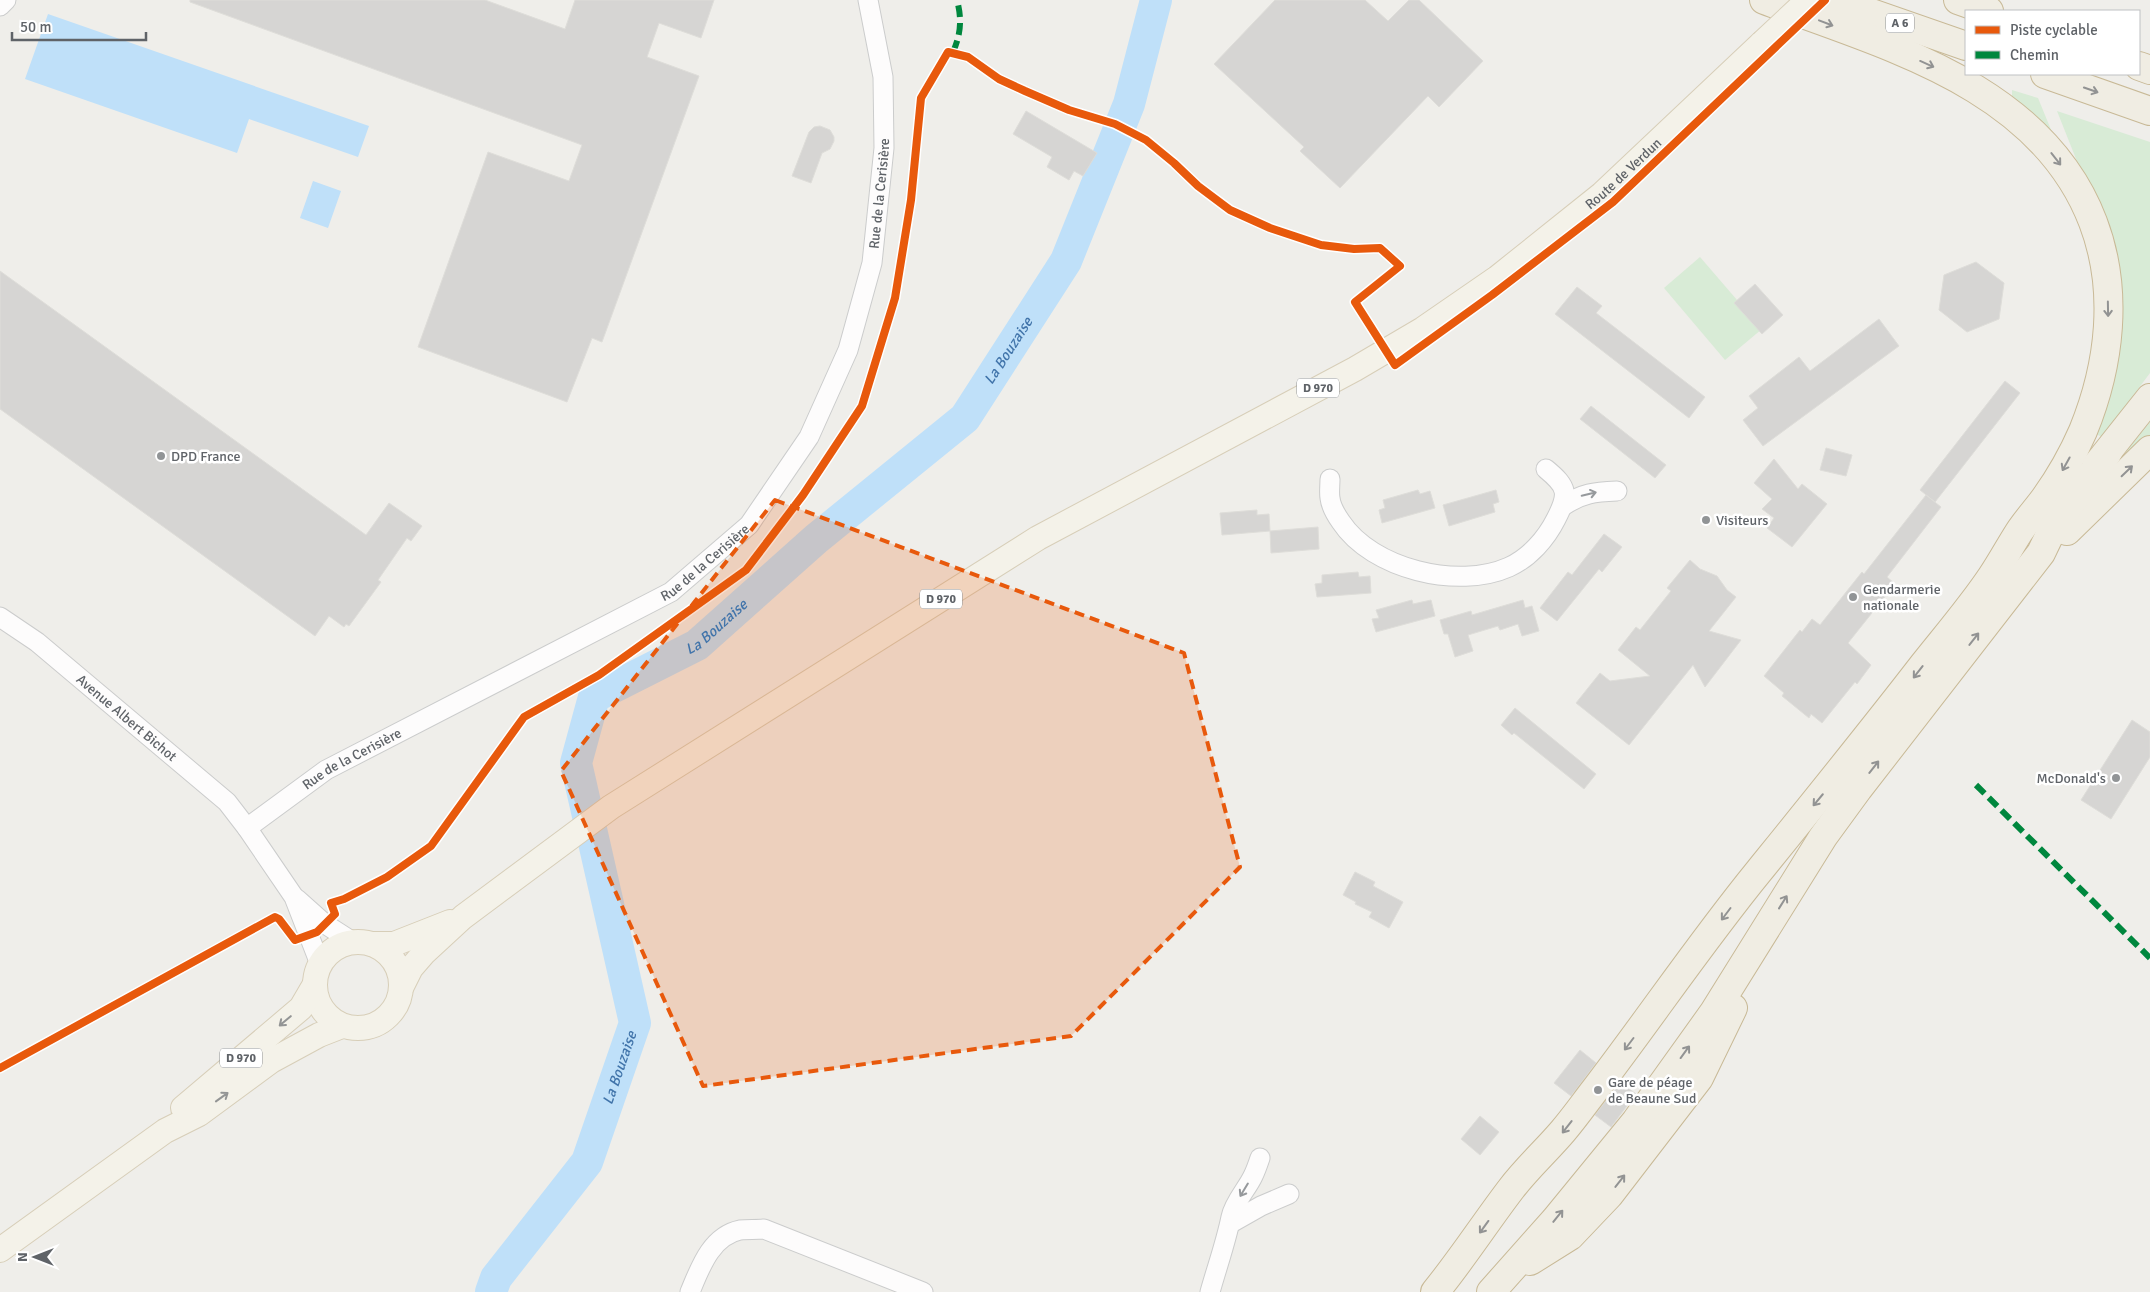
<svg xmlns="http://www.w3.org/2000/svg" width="2150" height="1292" viewBox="0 0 2150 1292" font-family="Signika,sans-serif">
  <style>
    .green { fill: #d8ebd6 }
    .water { fill: #bfe0f9 }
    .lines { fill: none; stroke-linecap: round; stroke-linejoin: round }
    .river { stroke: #bfe0f9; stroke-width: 32 }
    .building { fill: #d6d5d3; stroke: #deddd9 }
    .minor-casing { stroke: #cbcccc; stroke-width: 21 }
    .major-casing { stroke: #d7ceb8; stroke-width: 26 }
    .highway-casing { stroke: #c8b996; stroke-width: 30 }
    .minor { stroke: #fdfcfc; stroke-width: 19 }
    .major { stroke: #f4f2e9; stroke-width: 24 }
    .highway { stroke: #f0ede3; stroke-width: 28 }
    .major-bridge-casing { stroke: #d7ceb8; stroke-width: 26; stroke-linecap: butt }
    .major-bridge { stroke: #f4f2e9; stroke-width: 24 }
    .quiet { stroke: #00873e; stroke-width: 6; stroke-dasharray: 12 6; stroke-linecap: butt }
    .cycleway-casing { stroke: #fff; stroke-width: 11 }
    .cycleway { stroke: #e8590c; stroke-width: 8 }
    .oneway { stroke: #929393 }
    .oneway2 { stroke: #96999c }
    .oneway3 { stroke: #939595 }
    .marked { fill: #e8590c; fill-opacity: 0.2; stroke: #e8590c; stroke-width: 4; stroke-dasharray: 10 6; stroke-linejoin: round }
    .poi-dot { fill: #919496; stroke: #fff; stroke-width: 2 }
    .labels { text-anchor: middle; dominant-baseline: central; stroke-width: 5; stroke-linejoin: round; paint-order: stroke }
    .shield { fill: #fff; stroke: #8f9295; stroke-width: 1 }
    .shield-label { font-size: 12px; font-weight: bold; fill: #5f6368 }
    .street-label { font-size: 14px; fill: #5f6368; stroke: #fff }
    .poi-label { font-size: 14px; fill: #5f6368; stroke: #fff; text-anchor: start }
    .water-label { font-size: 15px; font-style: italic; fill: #4174aa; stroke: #fff }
  </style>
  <rect width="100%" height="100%" fill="#efeeea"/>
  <g class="green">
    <path d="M 2012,90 L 2038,98 L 2054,137 L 2012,102 Z"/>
    <path d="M 2057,111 L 2150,142 L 2150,373 L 2102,437 L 2092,432 L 2113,377 L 2082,174 Z"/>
    <path d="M 1700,257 L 1762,329 L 1725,360 L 1664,288 Z"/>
    <path d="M 2150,422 L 2150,442 L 2131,457 L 2125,453 Z"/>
  </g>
  <g class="water">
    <path d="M 48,14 L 369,126 L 358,157 L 249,119 L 237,153 L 25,79 Z"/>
    <path d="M 313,181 L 341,191 L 328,228 L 300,218 Z"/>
  </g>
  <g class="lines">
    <path class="river" id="s1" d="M 491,1292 L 496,1278 L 587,1162 L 635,1023 L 576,763 L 594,697 L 697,645 L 816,539 L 965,418 L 1066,261 L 1129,104 L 1156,0"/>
  </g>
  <g class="building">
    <path d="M 190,0 L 485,0 L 565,29 L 575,0 L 714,0 L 701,38 L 659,23 L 647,57 L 699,76 L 602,342 L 592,338 L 567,402 L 418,347 L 488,152 L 569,181 L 582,145 L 190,2 Z"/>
    <path d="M 1275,0 L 1365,0 L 1388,21 L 1409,0 L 1419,0 L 1483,61 L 1439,107 L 1428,96 L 1340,188 L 1300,151 L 1304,147 L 1214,64 Z"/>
    <path d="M 1026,111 L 1097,153 L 1083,176 L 1074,171 L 1069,180 L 1047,167 L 1052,157 L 1013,134 Z"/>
    <path d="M 820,126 L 830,130 L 834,137 L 834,141 L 830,149 L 822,153 L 811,183 L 792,176 L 809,132 L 814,127 Z"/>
    <path d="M 1976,262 L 2004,283 L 1999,319 L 1967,332 L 1939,310 L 1944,275 Z"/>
    <path d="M 0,271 L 366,535 L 389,503 L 422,526 L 411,541 L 407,538 L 378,580 L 381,582 L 349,626 L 346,624 L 344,627 L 329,616 L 315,636 L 0,409 Z"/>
    <path d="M 1755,284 L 1783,315 L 1762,334 L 1734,303 Z"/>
    <path d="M 1577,287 L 1602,306 L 1596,313 L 1705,397 L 1689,418 L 1555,314 Z"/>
    <path d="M 1879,319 L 1899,346 L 1763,446 L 1743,420 L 1758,408 L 1749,396 L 1799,357 L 1810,371 Z"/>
    <path d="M 2005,381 L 2020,393 L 1935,502 L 1920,490 Z"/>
    <path d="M 1591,406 L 1666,465 L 1655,478 L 1580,419 Z"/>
    <path d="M 1826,448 L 1852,455 L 1846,476 L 1820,470 Z"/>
    <path d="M 1774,459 L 1798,489 L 1802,484 L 1827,504 L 1792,547 L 1767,528 L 1774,518 L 1762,509 L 1772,499 L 1754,483 Z"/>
    <path d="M 1418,490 L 1420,494 L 1430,491 L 1435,508 L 1382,523 L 1379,510 L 1385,508 L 1383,500 Z"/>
    <path d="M 1496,490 L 1499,502 L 1493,504 L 1495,512 L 1449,526 L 1443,505 Z"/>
    <path d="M 1926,495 L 1941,507 L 1887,577 L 1895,584 L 1848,643 L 1871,665 L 1857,684 L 1855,682 L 1822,723 L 1811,714 L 1809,718 L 1782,696 L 1784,693 L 1764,676 L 1800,630 L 1802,632 L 1812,619 L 1820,625 L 1862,572 L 1864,574 Z"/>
    <path d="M 1257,510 L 1257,515 L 1269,514 L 1270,531 L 1318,527 L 1319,549 L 1271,553 L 1270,531 L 1222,535 L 1220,513 Z"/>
    <path d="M 1604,534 L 1622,547 L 1602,572 L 1599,569 L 1557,621 L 1540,608 L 1568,572 L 1572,575 Z"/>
    <path d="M 1690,560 L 1700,569 L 1717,576 L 1727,590 L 1736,597 L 1709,631 L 1741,640 L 1705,687 L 1693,665 L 1629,745 L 1576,703 L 1600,673 L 1610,681 L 1650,676 L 1618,650 L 1636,627 L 1640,630 L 1671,591 L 1667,588 Z"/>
    <path d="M 1358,572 L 1359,577 L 1370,576 L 1371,593 L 1317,597 L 1315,584 L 1322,583 L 1322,575 Z"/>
    <path d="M 1412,600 L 1413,604 L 1431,600 L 1435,616 L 1376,632 L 1372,619 L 1379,618 L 1376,610 Z"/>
    <path d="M 1523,600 L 1525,608 L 1532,606 L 1539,631 L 1522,636 L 1518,624 L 1500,630 L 1498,626 L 1468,635 L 1473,651 L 1455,657 L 1448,634 L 1444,634 L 1440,620 L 1471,611 L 1472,615 Z"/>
    <path d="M 1515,708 L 1596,774 L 1584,789 L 1514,733 L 1512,735 L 1501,725 Z"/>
    <path d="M 2132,720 L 2150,732 L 2150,757 L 2111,819 L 2081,800 Z"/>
    <path d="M 1355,872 L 1375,882 L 1373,886 L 1403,902 L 1389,928 L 1369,917 L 1372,912 L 1355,904 L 1356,902 L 1343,895 Z"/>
    <path d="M 1580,1050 L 1596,1063 L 1571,1096 L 1554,1083 Z"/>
    <path d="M 1620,1082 L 1636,1094 L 1611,1127 L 1595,1115 Z"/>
    <path d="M 1480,1116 L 1499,1132 L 1480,1155 L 1461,1139 Z"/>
  </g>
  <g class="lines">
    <g class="minor-casing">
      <g id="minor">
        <path d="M 0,6 L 6,0"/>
        <path d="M 1330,479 C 1330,485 1329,493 1330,498 C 1331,507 1336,515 1341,522 C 1372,569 1458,590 1509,567 C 1529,558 1546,539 1556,519 C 1569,494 1568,487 1546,469"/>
        <path d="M 1563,506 C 1583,493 1594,492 1617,491"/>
        <path id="s2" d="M 0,617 L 37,642 L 227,802 L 247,828 L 294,897 L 320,964"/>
        <path id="s3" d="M 247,828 L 326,770 L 671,592 L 749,525 L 809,437 L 848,350 L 872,263 L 884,148 L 883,77 L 868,0"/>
        <path d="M 297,899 L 325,924 L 353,942"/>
        <path d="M 1231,1223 L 1261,1206 L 1289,1194"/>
        <path d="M 690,1292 C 700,1268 711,1236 740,1230 C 748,1229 757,1230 764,1229 L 923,1292"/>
        <path d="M 1210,1292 C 1217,1267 1226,1242 1231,1217 C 1234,1202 1247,1189 1253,1176 C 1256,1170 1258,1164 1260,1158"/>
      </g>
    </g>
    <g class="major-casing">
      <g id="major">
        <circle cx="358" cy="985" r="43"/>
        <path d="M 373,944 L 394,944 L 450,922"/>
        <path id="s4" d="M 402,986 L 411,968 L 424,953 L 463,917 L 611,807 L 1038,538 L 1355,369 L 1423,329 L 1497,278 L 1602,194 L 1762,43"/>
        <path d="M 183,1108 L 301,1008 L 315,984"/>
        <path d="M 0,1250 L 165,1131 L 199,1114 L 271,1061 L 319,1035 L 342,1026"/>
      </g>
    </g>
    <g class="highway-casing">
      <g id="highway">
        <path d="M 1834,0 L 1966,46"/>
        <path d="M 1958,0 L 1989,11"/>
        <path d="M 2139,66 L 2150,70"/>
        <path d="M 2045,74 L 2150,111"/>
        <path d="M 2096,466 L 2150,398"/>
        <path d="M 2067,531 L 2150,450"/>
        <path d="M 1530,1261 L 1570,1236 L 1609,1195 L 1699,1078 L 1733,1008"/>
        <path d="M 1435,1292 C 1462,1259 1485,1223 1511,1189 C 1527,1168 1546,1151 1563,1131 C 1574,1118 1584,1104 1594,1091 C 1650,1018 1701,942 1759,871 C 1814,803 1870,734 1924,664 C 1947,635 1972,606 1992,576 C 2002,561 2010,546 2019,532 C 2027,520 2037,509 2045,498 C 2060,477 2073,454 2083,431 C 2110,365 2119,290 2093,222 C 2041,86 1887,46 1764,0"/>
        <path d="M 1491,1292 L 1555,1220 L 1636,1121 L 1714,1012 L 1823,837 L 1858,789 L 2041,553 L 2054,526 L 2108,452"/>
      </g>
    </g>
    <use href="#minor" class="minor"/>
    <use href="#major" class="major"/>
    <use href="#highway" class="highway"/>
    <g class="major-bridge-casing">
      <path id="major-bridge" d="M 1762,43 L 1808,0"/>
    </g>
    <use href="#major-bridge" class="major-bridge"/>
    <g class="quiet">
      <path d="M 953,52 C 961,34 962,19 957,0"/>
      <path d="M 1976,785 L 2150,958"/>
    </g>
    <g class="cycleway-casing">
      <path id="cycleway" d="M 0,1068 L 275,917 L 279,919 L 295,940 L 317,932 L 335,914 L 331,903 L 344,899 L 387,877 L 431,846 L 524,717 L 599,675 L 746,570 L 803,495 L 862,406 L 895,298 L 911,200 L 921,98 L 948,52 L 968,57 L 999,79 L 1025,91 L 1069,110 L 1115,124 L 1146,140 L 1174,163 L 1198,186 L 1230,210 L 1270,228 L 1321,245 L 1354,249 L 1380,248 L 1400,266 L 1355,302 L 1395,365 L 1492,295 L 1613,202 L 1825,0"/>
    </g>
    <use href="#cycleway" class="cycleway"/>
  </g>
  <defs><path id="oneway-shaft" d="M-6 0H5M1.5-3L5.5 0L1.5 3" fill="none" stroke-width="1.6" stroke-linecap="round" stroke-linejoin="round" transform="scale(1.25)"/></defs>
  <g class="oneway">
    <use href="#oneway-shaft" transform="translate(1826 23) rotate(21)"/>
    <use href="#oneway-shaft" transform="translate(1927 64) rotate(24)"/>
    <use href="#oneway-shaft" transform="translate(2091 90) rotate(19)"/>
    <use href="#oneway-shaft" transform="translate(2056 159) rotate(52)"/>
    <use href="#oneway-shaft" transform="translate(2108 309) rotate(89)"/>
    <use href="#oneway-shaft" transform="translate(2066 464) rotate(119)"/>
    <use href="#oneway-shaft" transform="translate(2127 471) rotate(-44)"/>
    <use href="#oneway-shaft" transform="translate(1974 639) rotate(-52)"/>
    <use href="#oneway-shaft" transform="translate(1918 672) rotate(128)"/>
    <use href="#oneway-shaft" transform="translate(1874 767) rotate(-52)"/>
    <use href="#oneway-shaft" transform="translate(1818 800) rotate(130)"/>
    <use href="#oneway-shaft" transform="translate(1783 902) rotate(-58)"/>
    <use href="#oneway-shaft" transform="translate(1726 914) rotate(127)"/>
    <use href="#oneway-shaft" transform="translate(1629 1044) rotate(127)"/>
    <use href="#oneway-shaft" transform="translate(1685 1052) rotate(-54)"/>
    <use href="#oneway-shaft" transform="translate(1567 1127) rotate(128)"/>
    <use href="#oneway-shaft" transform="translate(1620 1181) rotate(-52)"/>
    <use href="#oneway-shaft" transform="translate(1558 1216) rotate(-51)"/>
    <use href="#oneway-shaft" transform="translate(1484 1227) rotate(126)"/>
  </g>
  <g class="oneway2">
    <use href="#oneway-shaft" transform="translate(1589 494) rotate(-13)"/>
    <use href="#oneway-shaft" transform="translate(1244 1190) rotate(121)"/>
  </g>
  <g class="oneway3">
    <use href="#oneway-shaft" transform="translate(285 1021) rotate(140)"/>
    <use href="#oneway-shaft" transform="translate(222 1097) rotate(-36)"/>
  </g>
  <path class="marked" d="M 775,500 L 1184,653 L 1240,867 L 1071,1036 L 703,1086 L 561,771 Z"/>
  <g class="poi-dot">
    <circle cx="161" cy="456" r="5"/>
    <circle cx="1706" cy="520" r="5"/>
    <circle cx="1853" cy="597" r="5"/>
    <circle cx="2116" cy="778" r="5"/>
    <circle cx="1598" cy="1090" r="5"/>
  </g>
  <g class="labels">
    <g class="shield">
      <rect x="1886" y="13.5" width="28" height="19" rx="4"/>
      <rect x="1297" y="378.5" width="42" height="19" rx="4"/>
      <rect x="920" y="589.5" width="42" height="19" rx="4"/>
      <rect x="220" y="1048.5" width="42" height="19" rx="4"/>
    </g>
    <g class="shield-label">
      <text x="1900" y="23">A 6</text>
      <text x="1318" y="388">D 970</text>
      <text x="941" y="599">D 970</text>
      <text x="241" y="1058">D 970</text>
    </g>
    <g class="street-label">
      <text stroke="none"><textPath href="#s4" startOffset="1474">Route de Verdun</textPath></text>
      <text stroke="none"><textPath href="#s3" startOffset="951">Rue de la Cerisière</textPath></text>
      <text stroke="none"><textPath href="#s3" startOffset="531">Rue de la Cerisière</textPath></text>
      <text stroke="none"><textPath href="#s2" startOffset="162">Avenue Albert Bichot</textPath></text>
      <text stroke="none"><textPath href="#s3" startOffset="126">Rue de la Cerisière</textPath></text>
    </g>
    <g class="poi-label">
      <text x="171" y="456">DPD France</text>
      <text x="1716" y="520">Visiteurs</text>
      <text x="1863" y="589">Gendarmerie<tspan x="1863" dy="16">nationale</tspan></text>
      <text x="2106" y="778" text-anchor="end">McDonald's</text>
      <text x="1608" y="1082">Gare de péage<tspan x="1608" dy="16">de Beaune Sud</tspan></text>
    </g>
    <g class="water-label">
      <text stroke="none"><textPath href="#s1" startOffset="1191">La Bouzaise</textPath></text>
      <text stroke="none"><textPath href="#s1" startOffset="786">La Bouzaise</textPath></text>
      <text stroke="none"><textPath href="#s1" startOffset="262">La Bouzaise</textPath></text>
    </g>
  </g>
  <rect x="1965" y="10" width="175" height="65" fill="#ffffff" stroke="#bfc1c3"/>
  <rect x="1975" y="26" width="25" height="8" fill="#e8590c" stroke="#bfc1c3"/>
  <text x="2010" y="35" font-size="15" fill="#5f6368">Piste cyclable</text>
  <rect x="1975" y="51" width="25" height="8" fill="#00873e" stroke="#bfc1c3"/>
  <text x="2010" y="60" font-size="15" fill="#5f6368">Chemin</text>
  <g transform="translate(35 1257) rotate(270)" stroke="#ffffff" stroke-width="4" paint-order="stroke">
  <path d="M0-4L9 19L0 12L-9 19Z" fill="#5f6368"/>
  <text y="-8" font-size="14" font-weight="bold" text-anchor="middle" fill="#5f6368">N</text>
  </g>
  <path d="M12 32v8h134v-8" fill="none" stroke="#5f6368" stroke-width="2.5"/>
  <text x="20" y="32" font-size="15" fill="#5f6368" stroke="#ffffff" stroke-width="4" paint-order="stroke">50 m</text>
</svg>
